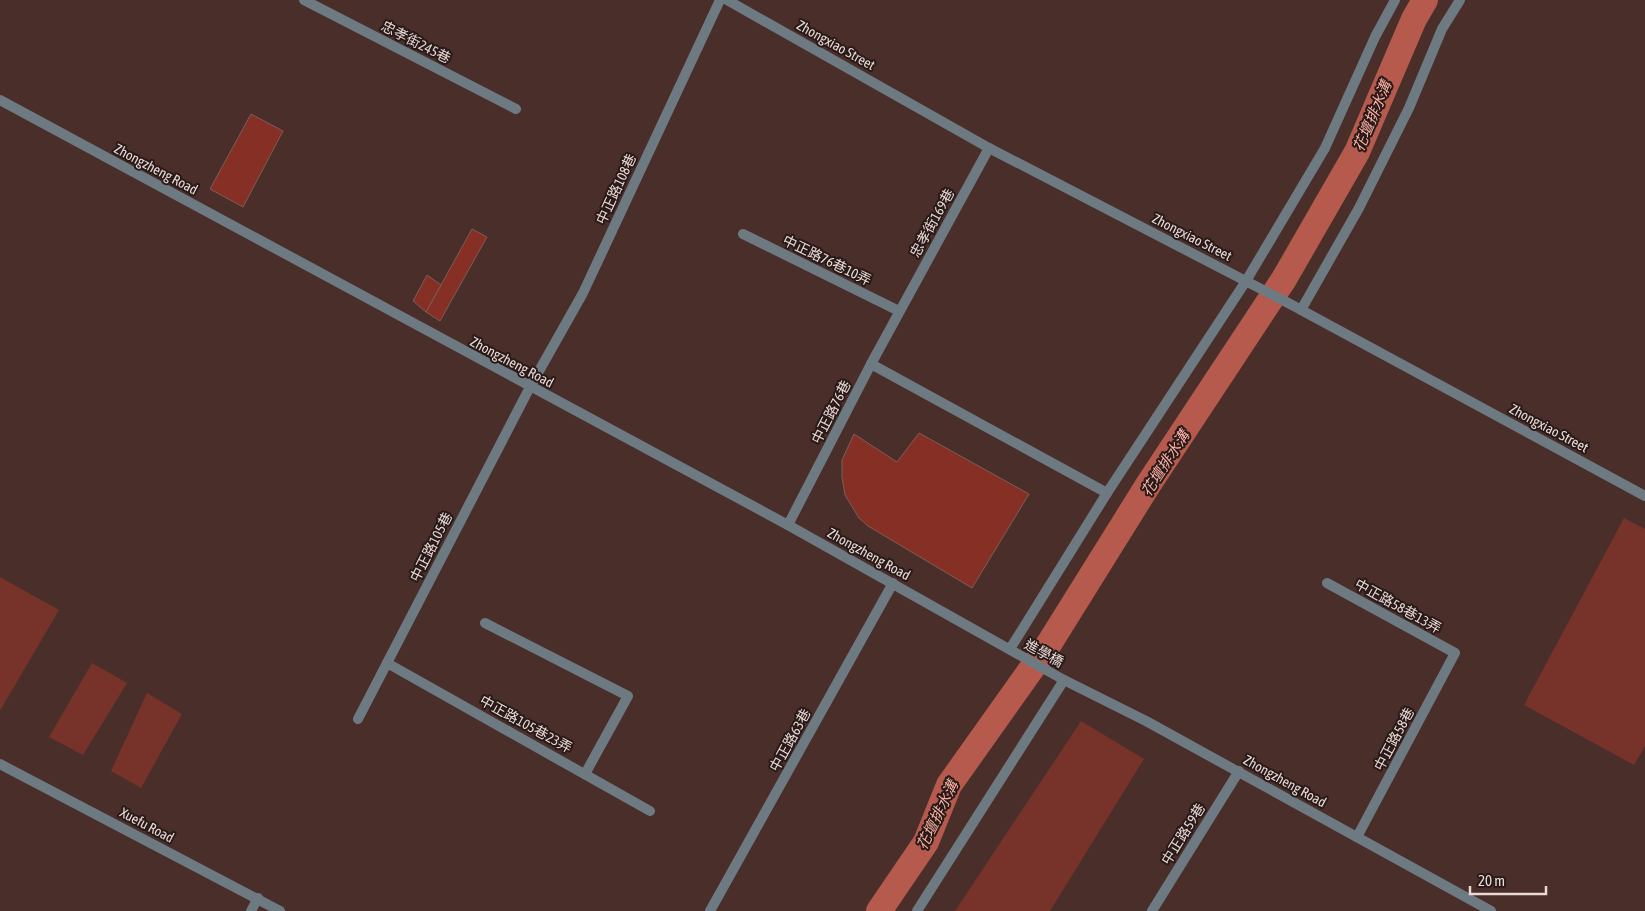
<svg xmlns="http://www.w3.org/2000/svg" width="1645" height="911" viewBox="0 0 1645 911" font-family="'Asap Condensed','Noto Sans TC',sans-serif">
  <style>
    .green { fill: #773229 }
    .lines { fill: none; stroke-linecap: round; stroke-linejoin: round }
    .canal { stroke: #b65a4d; stroke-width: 26 }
    .building { fill: #862f25; stroke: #7d5d58 }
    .service { stroke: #6e7a82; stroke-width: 10 }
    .minor { stroke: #6e7a82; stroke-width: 10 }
    .labels { text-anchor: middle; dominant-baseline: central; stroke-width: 4; stroke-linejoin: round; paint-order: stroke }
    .street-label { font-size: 14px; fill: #ebd9d6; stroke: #271a18 }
    .water-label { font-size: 15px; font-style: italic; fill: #fcb1a4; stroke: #271a18 }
  </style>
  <rect width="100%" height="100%" fill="#4a2e2a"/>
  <g class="green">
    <path d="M 1624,518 L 1645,529 L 1645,746 L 1634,765 L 1524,705 Z"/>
    <path d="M 0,577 L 59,610 L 1,709 L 0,709 Z"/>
    <path d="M 92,663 L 127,683 L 83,755 L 49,737 Z"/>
    <path d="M 147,693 L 182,714 L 141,788 L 111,771 Z"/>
    <path d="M 1081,721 L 1144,759 L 1050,911 L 955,911 Z"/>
  </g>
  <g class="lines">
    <path class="canal" d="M 879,911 L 926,842 L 949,785 L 1047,647 L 1148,485 L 1284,279 L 1357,152 L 1414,19 L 1425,0"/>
  </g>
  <g class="building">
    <path d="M 251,114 L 283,131 L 243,207 L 210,189 Z"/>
    <path d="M 472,229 L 487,237 L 440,321 L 426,312 Z"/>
    <path d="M 427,275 L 441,285 L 426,312 L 413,301 Z"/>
    <path d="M 919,433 L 1029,494 L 972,588 L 868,526 L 859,518 L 845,495 L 842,477 L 842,460 L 854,434 L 897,462 Z"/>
  </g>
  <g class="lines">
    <g class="service">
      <path d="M 304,0 L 516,109"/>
      <path d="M 743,234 L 899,311"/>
      <path d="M 1301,310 L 1359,208 L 1409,108 L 1442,29 L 1460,0"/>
      <path d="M 1327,583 L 1455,653 L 1357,837"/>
      <path d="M 485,623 L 628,696 L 585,774"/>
      <path d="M 1010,649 L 1107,493 L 1246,281 L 1325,148 L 1375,37 L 1395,0"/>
      <path d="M 387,663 L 650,811"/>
      <path d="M 358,719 L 530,387 L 583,293 L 720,0"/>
      <path d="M 917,911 L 1064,680"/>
      <path d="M 1152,911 L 1239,771"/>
    </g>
    <g class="minor">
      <path d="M 727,0 L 989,148 L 1292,305 L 1645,496"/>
      <path d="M 0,100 L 788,525 L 1064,680 L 1146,721 L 1491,911"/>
      <path d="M 871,364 L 1107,493"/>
      <path d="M 788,525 L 871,364 L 989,148"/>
      <path d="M 0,764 L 280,911"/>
      <path d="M 251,911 L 258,898"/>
      <path d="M 710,911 L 893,583"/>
    </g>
  </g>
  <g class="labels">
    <g class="street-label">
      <text transform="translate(416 42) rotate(27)">忠孝街245巷</text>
      <text transform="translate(836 45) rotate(29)">Zhongxiao Street</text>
      <text transform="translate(156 169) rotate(28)">Zhongzheng Road</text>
      <text transform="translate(616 189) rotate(-65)">中正路108巷</text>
      <text transform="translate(932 223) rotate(-61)">忠孝街169巷</text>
      <text transform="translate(1192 237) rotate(27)">Zhongxiao Street</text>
      <text transform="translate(827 260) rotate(26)">中正路76巷10弄</text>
      <text transform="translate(512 362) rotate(28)">Zhongzheng Road</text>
      <text transform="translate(831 412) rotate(-63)">中正路76巷</text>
      <text transform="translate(1549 428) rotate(28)">Zhongxiao Street</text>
      <text transform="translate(431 547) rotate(-63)">中正路105巷</text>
      <text transform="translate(869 554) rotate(29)">Zhongzheng Road</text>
      <text transform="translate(1398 606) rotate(29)">中正路58巷13弄</text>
      <text transform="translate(1044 653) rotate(29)">進學橋</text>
      <text transform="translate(526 724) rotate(29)">中正路105巷23弄</text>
      <text transform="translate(1394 739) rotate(-62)">中正路58巷</text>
      <text transform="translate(790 740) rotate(-61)">中正路63巷</text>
      <text transform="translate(1285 781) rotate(29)">Zhongzheng Road</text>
      <text transform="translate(147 825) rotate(28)">Xuefu Road</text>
      <text transform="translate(1183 834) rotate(-58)">中正路59巷</text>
    </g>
    <g class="water-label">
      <text transform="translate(1372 116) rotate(-67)">花壇排水溝</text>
      <text transform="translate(1165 463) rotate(-57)">花壇排水溝</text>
      <text transform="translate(937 815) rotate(-64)">花壇排水溝</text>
    </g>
  </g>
  <path d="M1470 886v8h76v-8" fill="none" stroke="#ebd9d6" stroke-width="2.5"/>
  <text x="1478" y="886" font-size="15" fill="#ebd9d6" stroke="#271a18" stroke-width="4" paint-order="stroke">20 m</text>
</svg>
